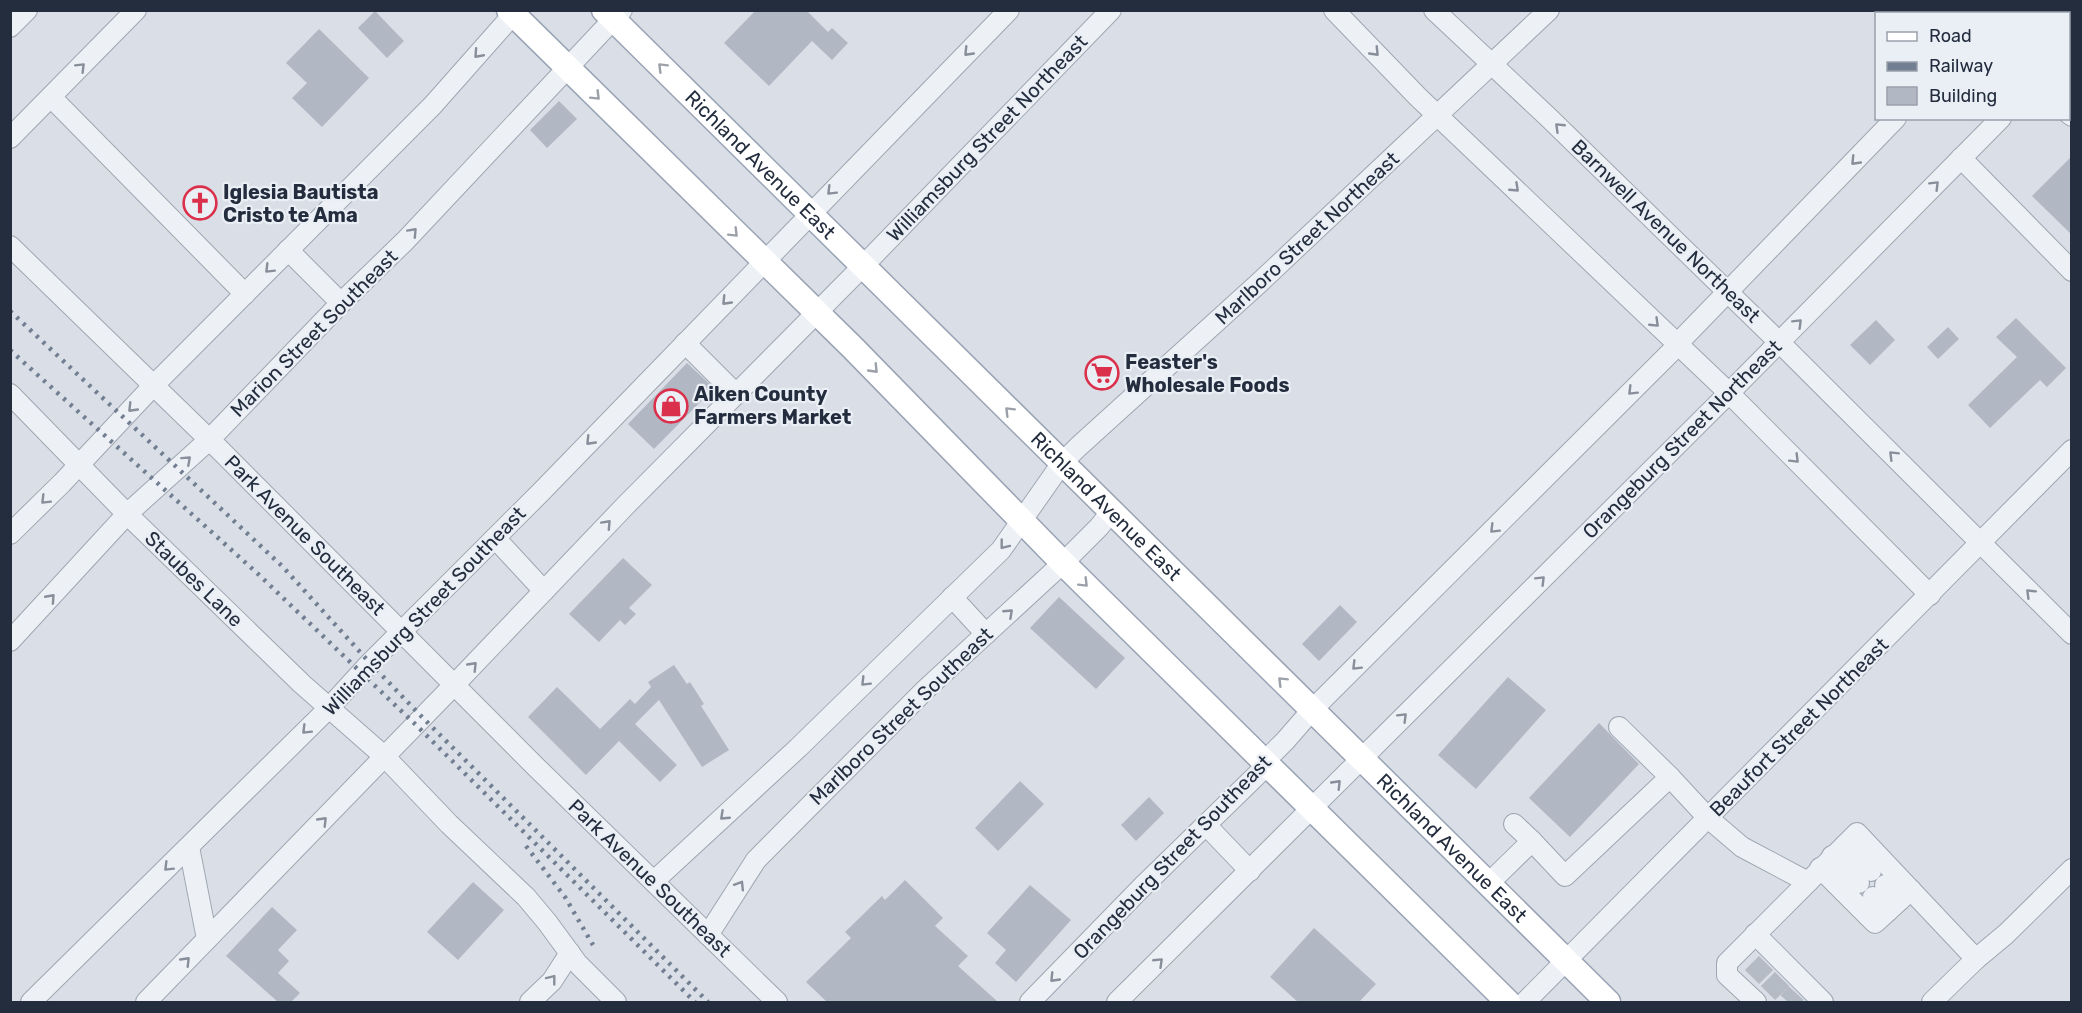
<svg xmlns="http://www.w3.org/2000/svg" width="2082" height="1013" viewBox="0 0 2082 1013" font-family="Rubik,sans-serif">
  <style>
    .building { fill: #b1b8c4 }
    .lines { fill: none; stroke-linecap: round; stroke-linejoin: round }
    .minor-tunnel { stroke: #b5bbc5; stroke-width: 20; stroke-dasharray: 20 10; stroke-linecap: butt }
    .minor-casing { stroke: #9fa6b1; stroke-width: 22 }
    .major-casing { stroke: #99a3b4; stroke-width: 27 }
    .minor { stroke: #edf0f5; stroke-width: 20 }
    .major { stroke: #fff; stroke-width: 24 }
    .rail { stroke: #727e92; stroke-width: 4.5; stroke-dasharray: 3 6; stroke-linecap: butt }
    .oneway { stroke: #888e9a }
    .oneway2 { stroke: #9ca0a8 }
    .labels { text-anchor: middle; dominant-baseline: central; stroke-width: 4.5; stroke-linejoin: round; paint-order: stroke }
    .street-label { font-size: 20px; fill: #232d3e; stroke: #eaeef5 }
    .poi-label { font-size: 20px; font-weight: bold; fill: #232d3e; stroke: #eaeef5; text-anchor: start }
  </style>
  <rect width="100%" height="100%" fill="#dadfe7"/>
  <g class="building">
    <path d="M 756,10 L 806,10 L 828,32 L 832,28 L 848,43 L 832,60 L 812,41 L 769,86 L 724,43 Z"/>
    <path d="M 375,11 L 404,41 L 387,58 L 358,28 Z"/>
    <path d="M 319,29 L 369,78 L 322,127 L 292,98 L 307,83 L 286,63 Z"/>
    <path d="M 559,101 L 577,119 L 547,148 L 530,130 Z"/>
    <path d="M 2072,156 L 2072,235 L 2032,196 Z"/>
    <path d="M 2016,318 L 2066,368 L 2047,387 L 2040,380 L 1990,428 L 1968,405 L 2017,357 L 1996,337 Z"/>
    <path d="M 1876,320 L 1895,340 L 1870,365 L 1850,345 Z"/>
    <path d="M 1948,327 L 1959,339 L 1938,359 L 1927,347 Z"/>
    <path d="M 687,363 L 714,388 L 654,449 L 628,424 Z"/>
    <path d="M 623,558 L 652,585 L 629,608 L 636,614 L 625,625 L 620,620 L 599,642 L 569,614 Z"/>
    <path d="M 1059,597 L 1125,658 L 1096,689 L 1030,628 Z"/>
    <path d="M 1340,605 L 1357,622 L 1319,661 L 1302,644 Z"/>
    <path d="M 674,665 L 687,684 L 690,682 L 704,704 L 701,706 L 729,750 L 702,767 L 659,700 L 635,724 L 677,765 L 660,782 L 619,741 L 586,775 L 528,717 L 557,687 L 600,729 L 630,699 L 635,704 L 651,687 L 648,682 Z"/>
    <path d="M 1508,677 L 1546,710 L 1476,789 L 1438,755 Z"/>
    <path d="M 1599,723 L 1639,764 L 1570,837 L 1529,798 Z"/>
    <path d="M 1020,781 L 1044,804 L 998,851 L 975,828 Z"/>
    <path d="M 1149,797 L 1164,813 L 1136,841 L 1121,825 Z"/>
    <path d="M 905,880 L 943,918 L 935,926 L 968,956 L 958,966 L 998,1002 L 827,1002 L 806,982 L 851,938 L 845,932 L 882,896 L 885,900 Z"/>
    <path d="M 473,882 L 504,910 L 458,960 L 427,932 Z"/>
    <path d="M 1030,885 L 1071,920 L 1016,982 L 995,963 L 1006,950 L 987,933 Z"/>
    <path d="M 272,907 L 297,930 L 278,950 L 289,961 L 278,973 L 300,993 L 291,1002 L 278,1002 L 226,956 Z"/>
    <path d="M 1314,928 L 1376,984 L 1359,1002 L 1298,1002 L 1270,977 Z"/>
  </g>
  <g class="lines">
    <g class="minor-tunnel">
      <path d="M 1752,977 L 1766,963"/>
      <path d="M 1768,993 L 1782,979"/>
      <path d="M 1788,1002 L 1796,993"/>
    </g>
    <g class="minor-casing">
      <g id="minor">
        <path d="M 1334,10 L 1418,97 L 1729,393 L 1930,595"/>
        <path d="M 1434,10 L 1547,116 L 1779,342 L 2072,634"/>
        <path d="M 1997,14 L 2000,10"/>
        <path d="M 10,27 L 27,10"/>
        <path d="M 2068,50 L 2072,47"/>
        <path d="M 51,97 L 245,294"/>
        <path d="M 2068,113 L 2072,116"/>
        <path d="M 10,138 L 136,10"/>
        <path d="M 1961,158 L 2072,271"/>
        <path d="M 10,246 L 219,449 L 536,767 L 777,1002"/>
        <path d="M 288,250 L 341,303"/>
        <path d="M 685,343 L 736,394"/>
        <path d="M 10,394 L 127,514 L 302,684 L 385,757 L 449,824 L 526,897 L 547,922 L 577,963 L 616,1002"/>
        <path d="M 10,534 L 62,483 L 153,386 L 433,105 L 517,10"/>
        <path d="M 495,538 L 544,591"/>
        <path d="M 952,597 L 986,634"/>
        <path d="M 10,641 L 127,514 L 209,440 L 341,303 L 405,241 L 622,10"/>
        <path d="M 1619,727 L 1670,777"/>
        <path d="M 1514,824 L 1532,841"/>
        <path d="M 1206,825 L 1250,871"/>
        <path d="M 1845,845 L 1871,871"/>
        <path d="M 189,847 L 207,939"/>
        <path d="M 1832,856 L 1859,883"/>
        <path d="M 1820,868 L 1875,923 L 1911,890"/>
        <path d="M 654,881 L 798,748 L 1001,550 L 1062,463 L 1078,447 L 1259,283 L 1549,10"/>
        <path d="M 1488,884 L 1532,841 L 1565,876 L 1670,777 L 1708,818 L 1742,847 L 1808,882 L 1857,833 L 1976,959 L 1932,1002"/>
        <path d="M 1885,885 L 1900,900"/>
        <path d="M 1873,897 L 1888,911"/>
        <path d="M 1755,934 L 1823,1002"/>
        <path d="M 708,935 L 756,860 L 926,689 L 1063,563 L 1099,527 L 1111,512"/>
        <path d="M 1976,959 L 2006,934 L 2072,869"/>
        <path d="M 31,1002 L 329,708 L 370,663 L 542,491 L 1009,10"/>
        <path d="M 146,1002 L 455,684 L 625,506 L 863,266 L 1111,10"/>
        <path d="M 530,1002 L 552,981 L 570,953"/>
        <path d="M 1030,1002 L 1142,887 L 1263,769 L 1264,762 L 1285,741 L 1312,710 L 1678,345 L 1681,340 L 1896,118"/>
        <path d="M 1117,1002 L 1729,393 L 2001,118"/>
        <path d="M 1525,1002 L 2072,450"/>
        <path d="M 1756,1002 L 1727,975 L 1727,963 L 1808,882"/>
      </g>
    </g>
    <g class="major-casing">
      <g id="major">
        <path d="M 509,10 L 853,348 L 1063,563 L 1508,1002"/>
        <path id="s1" d="M 604,10 L 1608,1002"/>
      </g>
    </g>
    <use href="#minor" class="minor"/>
    <use href="#major" class="major"/>
    <g class="rail">
      <path d="M 10,311 L 283,567 L 370,663 L 423,718 L 708,1002"/>
      <path d="M 10,350 L 257,573 L 416,725 L 695,1002"/>
      <path d="M 526,846 L 565,897 L 593,945"/>
    </g>
  </g>
  <defs><path id="oneway-chevron" d="M-2-3.5L2.5 0L-2 3.5" fill="none" stroke-width="1.6" stroke-linecap="round" stroke-linejoin="round" transform="scale(1.5)"/></defs>
  <g class="oneway">
    <use href="#oneway-chevron" transform="translate(968 52) rotate(134)"/>
    <use href="#oneway-chevron" transform="translate(1375 52) rotate(46)"/>
    <use href="#oneway-chevron" transform="translate(478 54) rotate(132)"/>
    <use href="#oneway-chevron" transform="translate(81 67) rotate(-45)"/>
    <use href="#oneway-chevron" transform="translate(1559 127) rotate(-136)"/>
    <use href="#oneway-chevron" transform="translate(1855 161) rotate(134)"/>
    <use href="#oneway-chevron" transform="translate(1935 185) rotate(-45)"/>
    <use href="#oneway-chevron" transform="translate(1515 188) rotate(43)"/>
    <use href="#oneway-chevron" transform="translate(831 191) rotate(135)"/>
    <use href="#oneway-chevron" transform="translate(413 232) rotate(-47)"/>
    <use href="#oneway-chevron" transform="translate(269 269) rotate(135)"/>
    <use href="#oneway-chevron" transform="translate(726 301) rotate(134)"/>
    <use href="#oneway-chevron" transform="translate(1655 323) rotate(44)"/>
    <use href="#oneway-chevron" transform="translate(1798 323) rotate(-45)"/>
    <use href="#oneway-chevron" transform="translate(1632 391) rotate(135)"/>
    <use href="#oneway-chevron" transform="translate(132 408) rotate(134)"/>
    <use href="#oneway-chevron" transform="translate(590 441) rotate(134)"/>
    <use href="#oneway-chevron" transform="translate(1893 455) rotate(-135)"/>
    <use href="#oneway-chevron" transform="translate(1795 459) rotate(45)"/>
    <use href="#oneway-chevron" transform="translate(187 460) rotate(-42)"/>
    <use href="#oneway-chevron" transform="translate(45 500) rotate(135)"/>
    <use href="#oneway-chevron" transform="translate(607 524) rotate(-47)"/>
    <use href="#oneway-chevron" transform="translate(1494 529) rotate(135)"/>
    <use href="#oneway-chevron" transform="translate(1004 545) rotate(128)"/>
    <use href="#oneway-chevron" transform="translate(1541 580) rotate(-45)"/>
    <use href="#oneway-chevron" transform="translate(2030 593) rotate(-135)"/>
    <use href="#oneway-chevron" transform="translate(51 598) rotate(-48)"/>
    <use href="#oneway-chevron" transform="translate(1009 613) rotate(-43)"/>
    <use href="#oneway-chevron" transform="translate(473 666) rotate(-46)"/>
    <use href="#oneway-chevron" transform="translate(1356 666) rotate(135)"/>
    <use href="#oneway-chevron" transform="translate(865 682) rotate(135)"/>
    <use href="#oneway-chevron" transform="translate(1403 717) rotate(-45)"/>
    <use href="#oneway-chevron" transform="translate(306 730) rotate(135)"/>
    <use href="#oneway-chevron" transform="translate(1337 784) rotate(-46)"/>
    <use href="#oneway-chevron" transform="translate(724 816) rotate(137)"/>
    <use href="#oneway-chevron" transform="translate(323 821) rotate(-46)"/>
    <use href="#oneway-chevron" transform="translate(168 867) rotate(135)"/>
    <use href="#oneway-chevron" transform="translate(740 885) rotate(-58)"/>
    <use href="#oneway-chevron" transform="translate(186 961) rotate(-46)"/>
    <use href="#oneway-chevron" transform="translate(1159 962) rotate(-44)"/>
    <use href="#oneway-chevron" transform="translate(1054 978) rotate(134)"/>
    <use href="#oneway-chevron" transform="translate(552 979) rotate(-52)"/>
  </g>
  <g class="oneway2">
    <use href="#oneway-chevron" transform="translate(662 67) rotate(-135)"/>
    <use href="#oneway-chevron" transform="translate(596 96) rotate(45)"/>
    <use href="#oneway-chevron" transform="translate(734 233) rotate(45)"/>
    <use href="#oneway-chevron" transform="translate(874 369) rotate(46)"/>
    <use href="#oneway-chevron" transform="translate(1009 411) rotate(-135)"/>
    <use href="#oneway-chevron" transform="translate(1084 583) rotate(45)"/>
    <use href="#oneway-chevron" transform="translate(1282 681) rotate(-135)"/>
  </g>
  <defs>
    <g id="church-ring" transform="scale(1.725)"><circle r="9.5" fill="#eaeef5" stroke="#db304b" stroke-width="1.5"/><path d="M-1.2-6h2.4v3.5h3.3v2.4h-3.3V6h-2.4V-.1h-3.3v-2.4h3.3Z" fill="#db304b"/></g>
    <g id="supermarket-ring" transform="scale(1.725)"><circle r="9.5" fill="#eaeef5" stroke="#db304b" stroke-width="1.5"/><path d="M-6-5.5h2.5l.6 2H6L4.5 2H-2.5L-4.4-4H-6ZM-1.5 3.2a1.3 1.3 0 1 0 .1 0ZM3 3.2a1.3 1.3 0 1 0 .1 0Z" fill="#db304b"/></g>
    <g id="shop-ring" transform="scale(1.725)"><circle r="9.5" fill="#eaeef5" stroke="#db304b" stroke-width="1.5"/><path d="M-5-2.5h2.3a2.7 3.5 0 0 1 5.4 0H5L5.5 6h-11ZM-1.5-2.5h3a1.5 2.3 0 0 0-3 0Z" fill="#db304b"/></g>
  </defs>
  <g fill-rule="evenodd">
    <use href="#church-ring" x="200" y="203"/>
    <use href="#supermarket-ring" x="1102" y="373"/>
    <use href="#shop-ring" x="671" y="406"/>
  </g>
  <g class="labels">
    <g class="street-label">
      <text transform="translate(987 138) rotate(-46)">Williamsburg Street Northeast</text>
      <text stroke="none"><textPath href="#s1" startOffset="220">Richland Avenue East</textPath></text>
      <text transform="translate(1666 231) rotate(44)">Barnwell Avenue Northeast</text>
      <text transform="translate(1307 238) rotate(-43)">Marlboro Street Northeast</text>
      <text transform="translate(314 333) rotate(-45)">Marion Street Southeast</text>
      <text transform="translate(1682 439) rotate(-45)">Orangeburg Street Northeast</text>
      <text stroke="none"><textPath href="#s1" startOffset="706">Richland Avenue East</textPath></text>
      <text transform="translate(305 535) rotate(45)">Park Avenue Southeast</text>
      <text transform="translate(194 579) rotate(44)">Staubes Lane</text>
      <text transform="translate(424 611) rotate(-46)">Williamsburg Street Southeast</text>
      <text transform="translate(901 716) rotate(-44)">Marlboro Street Southeast</text>
      <text transform="translate(1799 727) rotate(-45)">Beaufort Street Northeast</text>
      <text stroke="none"><textPath href="#s1" startOffset="1192">Richland Avenue East</textPath></text>
      <text transform="translate(1172 857) rotate(-46)">Orangeburg Street Southeast</text>
      <text transform="translate(650 878) rotate(44)">Park Avenue Southeast</text>
    </g>
    <g class="poi-label">
      <text x="223" y="192">Iglesia Bautista<tspan x="223" dy="23">Cristo te Ama</tspan></text>
      <text x="1125" y="362">Feaster's<tspan x="1125" dy="23">Wholesale Foods</tspan></text>
      <text x="694" y="394">Aiken County<tspan x="694" dy="23">Farmers Market</tspan></text>
    </g>
  </g>
  <rect width="2082" height="1013" fill="none" stroke="#232d3e" stroke-width="24"/>
  <rect x="1875" y="12" width="195" height="108" fill="#eaeef5" stroke="#9aa1ac" stroke-width="1.5"/>
  <rect x="1887" y="32" width="30" height="9" fill="#ffffff" stroke="#9aa1ac" stroke-width="1.5"/>
  <text x="1929" y="42" font-size="18" fill="#232d3e">Road</text>
  <rect x="1887" y="62" width="30" height="9" fill="#727e92" stroke="#9aa1ac" stroke-width="1.5"/>
  <text x="1929" y="72" font-size="18" fill="#232d3e">Railway</text>
  <rect x="1887" y="87" width="30" height="18" fill="#b1b8c4" stroke="#9aa1ac" stroke-width="1.5"/>
  <text x="1929" y="102" font-size="18" fill="#232d3e">Building</text>
</svg>
